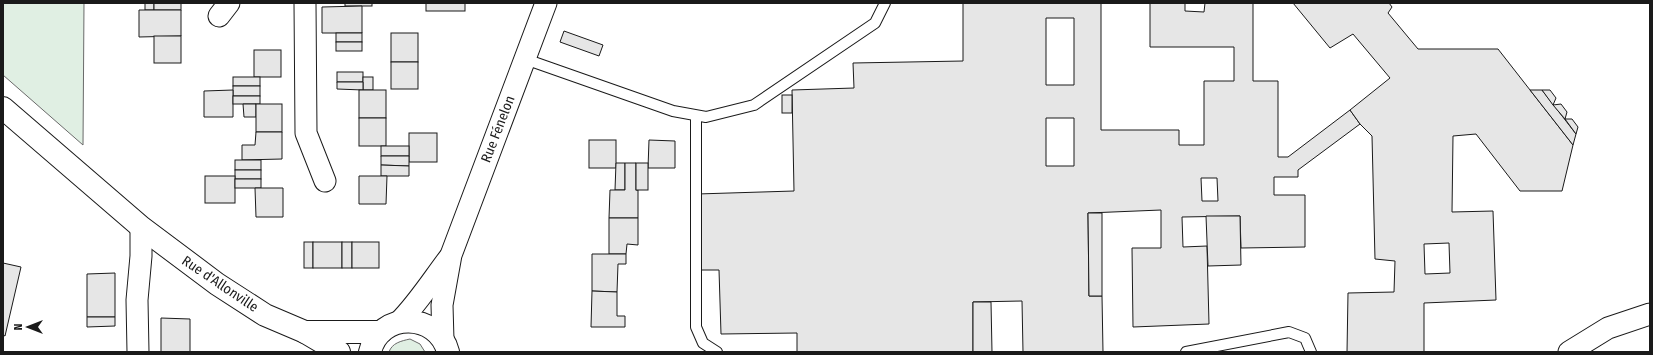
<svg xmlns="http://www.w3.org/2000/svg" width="1653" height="355" viewBox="0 0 1653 355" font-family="'Fira Sans Condensed',sans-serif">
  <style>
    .green { fill: #e0efe3; stroke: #6a6a6a }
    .building { fill: #e6e6e6; stroke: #1a1a1a; fill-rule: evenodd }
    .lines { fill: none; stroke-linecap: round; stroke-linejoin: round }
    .lane-casing { stroke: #1a1a1a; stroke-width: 12 }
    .street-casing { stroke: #1a1a1a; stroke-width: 23 }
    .secondary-casing { stroke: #1a1a1a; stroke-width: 24 }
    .lane { stroke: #fff; stroke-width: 10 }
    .street { stroke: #fff; stroke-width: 21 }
    .secondary { stroke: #fff; stroke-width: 22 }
    .labels { text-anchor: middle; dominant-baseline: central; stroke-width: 3; stroke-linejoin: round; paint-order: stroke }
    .street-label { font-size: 14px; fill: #1a1a1a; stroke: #fff }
  </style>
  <rect width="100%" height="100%" fill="#fff"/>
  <g class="green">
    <path d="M 3,3 L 84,3 L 83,145 L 3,75 Z"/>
    <path d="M 410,339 L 420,344 L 425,352 L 389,352 C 392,343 401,341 410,339 Z"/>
  </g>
  <g class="building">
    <rect x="145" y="3" width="9" height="7"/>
    <rect x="154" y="3" width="27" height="7"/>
    <rect x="345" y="3" width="27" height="3"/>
    <rect x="426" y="3" width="39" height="8"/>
    <path d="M 963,3 L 1101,3 L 1101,130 L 1179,130 L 1179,145 L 1204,145 L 1204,81 L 1234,81 L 1234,47 L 1150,47 L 1150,3 L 1185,3 L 1185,11 L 1204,12 L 1205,3 L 1253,3 L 1253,81 L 1278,81 L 1278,157 L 1288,157 L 1350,110 L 1360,124 L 1298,170 L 1298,177 L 1274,177 L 1274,195 L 1305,195 L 1305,247 L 1241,248 L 1240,216 L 1182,217 L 1183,247 L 1207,246 L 1209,324 L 1133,327 L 1132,248 L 1161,248 L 1161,210 L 1088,213 L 1089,296 L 1102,296 L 1103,352 L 1023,352 L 1022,301 L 973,302 L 973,352 L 797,352 L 797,333 L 721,334 L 719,270 L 699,270 L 697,194 L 794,191 L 792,90 L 854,88 L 853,63 L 963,61 ZM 1046,18 L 1074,18 L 1074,85 L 1046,85 ZM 1046,118 L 1074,118 L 1074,166 L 1046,166 ZM 1201,178 L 1217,178 L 1218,201 L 1202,201 Z"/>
    <path d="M 1293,3 L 1389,3 L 1392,7 L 1388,13 L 1418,49 L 1498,49 L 1573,145 L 1562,191 L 1520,191 L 1476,134 L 1453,136 L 1452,212 L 1493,211 L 1496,300 L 1424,303 L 1424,352 L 1347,352 L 1348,293 L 1394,292 L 1395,261 L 1375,259 L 1372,136 L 1360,124 L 1350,110 L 1390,78 L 1353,34 L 1330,48 ZM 1449,243 L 1450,273 L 1425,274 L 1424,244 Z"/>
    <path d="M 362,6 L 362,33 L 322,33 L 322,7 Z"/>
    <path d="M 139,10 L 181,10 L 181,36 L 139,37 Z"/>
    <path d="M 564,31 L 603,45 L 599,56 L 560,42 Z"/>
    <rect x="336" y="33" width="26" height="9"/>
    <rect x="391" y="33" width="27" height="29"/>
    <rect x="154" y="36" width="27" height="27"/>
    <rect x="336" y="42" width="26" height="9"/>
    <rect x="254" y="50" width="27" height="27"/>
    <rect x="391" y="62" width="27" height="27"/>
    <rect x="337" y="72" width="26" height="10"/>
    <rect x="233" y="77" width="27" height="9"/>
    <rect x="363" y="77" width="10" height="13"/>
    <path d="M 337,82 L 363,82 L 363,90 L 337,89 Z"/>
    <rect x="233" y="86" width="27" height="10"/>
    <path d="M 233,90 L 233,117 L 204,117 L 204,91 Z"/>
    <rect x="359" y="90" width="27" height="28"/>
    <path d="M 1530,90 L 1542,90 L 1576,134 L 1573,145 Z"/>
    <path d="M 1542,90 L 1550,90 L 1556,98 L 1553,105 Z"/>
    <rect x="782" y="95" width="10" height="18"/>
    <rect x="233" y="96" width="27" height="8"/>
    <path d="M 243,104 L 256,104 L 256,117 L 244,117 Z"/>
    <rect x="256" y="104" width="26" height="28"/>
    <path d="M 1561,104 L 1567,112 L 1565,119 L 1553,105 Z"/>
    <rect x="359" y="118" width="27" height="28"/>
    <path d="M 1565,119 L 1572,119 L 1578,127 L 1576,134 Z"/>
    <path d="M 256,132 L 282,132 L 282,159 L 242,160 L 242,145 L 255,145 Z"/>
    <rect x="409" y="133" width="28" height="29"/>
    <rect x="589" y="140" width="27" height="28"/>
    <path d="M 649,140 L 675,141 L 675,168 L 648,168 Z"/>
    <rect x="381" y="146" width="28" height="10"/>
    <path d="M 381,156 L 409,156 L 409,166 L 381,165 Z"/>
    <rect x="235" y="160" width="26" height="10"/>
    <path d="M 616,163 L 625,163 L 625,190 L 615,190 Z"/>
    <path d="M 625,163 L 636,163 L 636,190 L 638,190 L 638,218 L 609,218 L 610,190 L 625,190 Z"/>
    <rect x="636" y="163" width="12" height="27"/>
    <path d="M 381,165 L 409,166 L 409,176 L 381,176 Z"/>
    <rect x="235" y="170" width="26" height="9"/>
    <rect x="205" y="176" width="30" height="27"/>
    <path d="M 359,176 L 387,176 L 386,204 L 359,204 Z"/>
    <rect x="235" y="179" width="26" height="9"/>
    <path d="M 255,188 L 283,188 L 283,217 L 256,217 Z"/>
    <path d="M 1088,213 L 1102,213 L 1102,296 L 1089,296 Z"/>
    <path d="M 1206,216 L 1240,216 L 1241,265 L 1208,266 Z"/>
    <path d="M 609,218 L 638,218 L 638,245 L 627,244 L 626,254 L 609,254 Z"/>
    <rect x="304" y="242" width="9" height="26"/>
    <rect x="313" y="242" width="29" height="26"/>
    <rect x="342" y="242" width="10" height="26"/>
    <rect x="352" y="242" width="27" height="26"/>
    <path d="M 592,254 L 626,254 L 626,264 L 618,264 L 617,292 L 592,291 Z"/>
    <path d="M 3,263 L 21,267 L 5,336 L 3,335 Z"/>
    <path d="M 115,273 L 115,317 L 87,317 L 87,274 Z"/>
    <path d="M 592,291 L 617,292 L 617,316 L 625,316 L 625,327 L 591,327 Z"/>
    <path d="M 973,302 L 991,302 L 992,352 L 973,352 Z"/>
    <path d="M 87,317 L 115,317 L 115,326 L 87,327 Z"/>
    <path d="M 161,318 L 190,319 L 190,352 L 161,352 Z"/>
  </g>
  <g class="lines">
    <g class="lane-casing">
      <g id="lane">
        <path d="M 525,59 L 673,111 L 706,117 L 754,105 L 875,23 L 885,3"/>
        <path d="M 696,116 L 696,327 L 703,343 L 717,352"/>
        <path d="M 1186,352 L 1289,332 L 1305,338 L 1311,352"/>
      </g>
    </g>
    <g class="street-casing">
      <g id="street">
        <path d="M 305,3 L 306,133 L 325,181"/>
        <path d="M 219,16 L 229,3"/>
        <path d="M 399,322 C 418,303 433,279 449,258"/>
        <path d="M 443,340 L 442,305 L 451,255 L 546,3"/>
        <path d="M 138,352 L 137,300 L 141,256 L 141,227"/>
        <path d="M 1569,352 L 1608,328 L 1650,314"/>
      </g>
    </g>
    <g class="secondary-casing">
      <g id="secondary">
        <path d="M 3,108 L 141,227 L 217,284 L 265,315 L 305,332 L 339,352"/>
        <path d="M 305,332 L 381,332"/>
        <path d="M 370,352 C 379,311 438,312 448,352"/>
      </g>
    </g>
    <use href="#lane" class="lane"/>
    <use href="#street" class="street"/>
    <use href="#secondary" class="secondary"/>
  </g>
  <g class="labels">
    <g class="street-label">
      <text transform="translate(498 129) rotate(-69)">Rue Fénelon</text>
      <text transform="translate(220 284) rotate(34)">Rue d'Allonville</text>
    </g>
  </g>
  <rect width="1653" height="355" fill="none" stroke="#1a1a1a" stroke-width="8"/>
  <g transform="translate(28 327) rotate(270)" stroke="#ffffff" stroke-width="3" paint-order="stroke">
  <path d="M0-3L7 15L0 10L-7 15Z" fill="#1a1a1a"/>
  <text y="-6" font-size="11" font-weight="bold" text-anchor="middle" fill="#1a1a1a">N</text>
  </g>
</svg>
